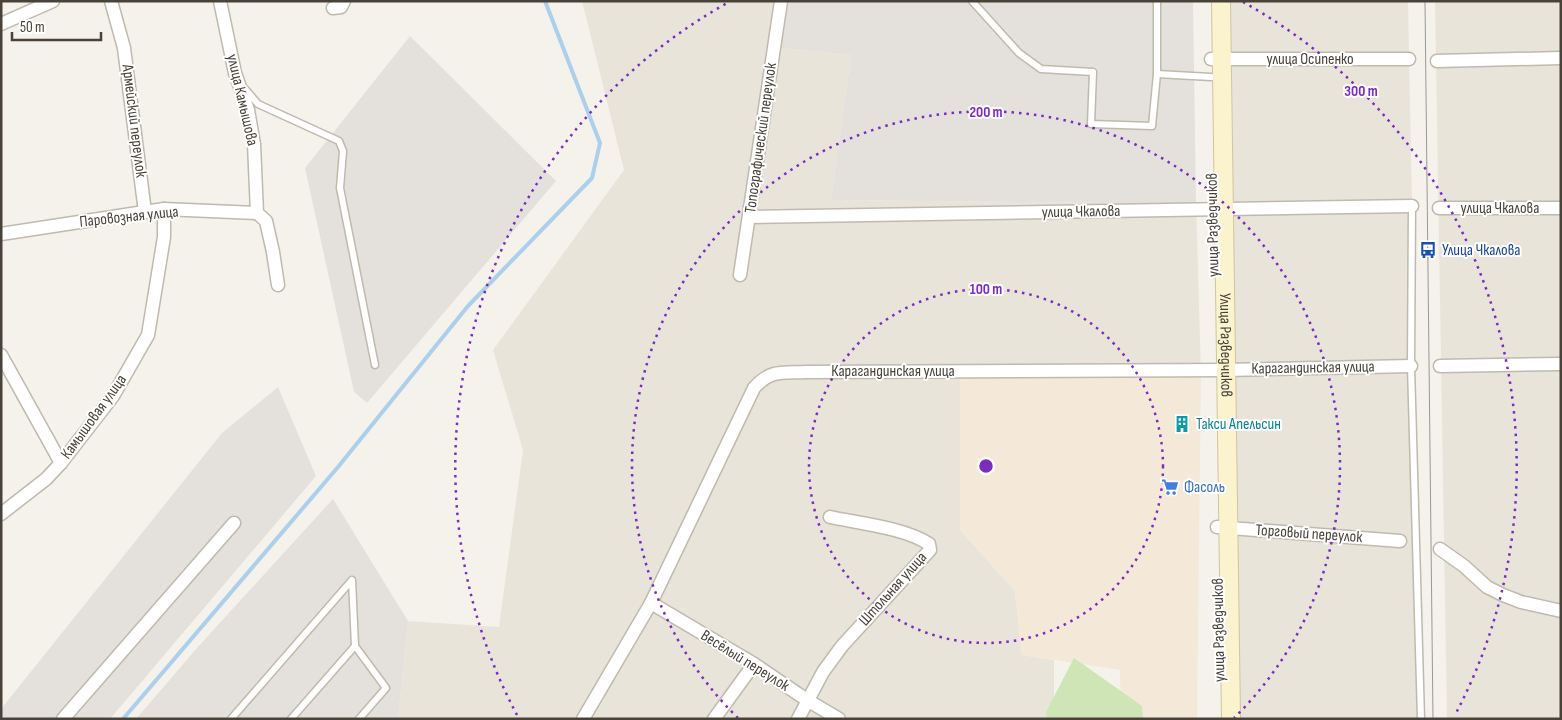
<svg xmlns="http://www.w3.org/2000/svg" width="1562" height="720" viewBox="0 0 1562 720" font-family="'Sofia Sans Condensed',sans-serif">
  <style>
    .residential { fill: #e8e4d9 }
    .commercial { fill: #f4e9d8 }
    .industrial { fill: #e4e1dc }
    .green { fill: #cfe5b6 }
    .lines { fill: none; stroke-linecap: round; stroke-linejoin: round }
    .stream { stroke: #acd0ec; stroke-width: 4 }
    .lane-casing { stroke: #bfbaad; stroke-width: 9 }
    .street-casing { stroke: #bfbaad; stroke-width: 15 }
    .secondary-casing { stroke: #d1c59d; stroke-width: 20 }
    .lane { stroke: #fff; stroke-width: 6 }
    .street { stroke: #fff; stroke-width: 12 }
    .secondary { stroke: #fbf2ce; stroke-width: 18 }
    .tram { stroke: #989898; stroke-width: 1 }
    .ring { fill: none; stroke: #7b2cbf; stroke-width: 2.5; stroke-dasharray: 2.5 5 }
    .labels { text-anchor: middle; dominant-baseline: central; stroke-width: 4; stroke-linejoin: round; paint-order: stroke }
    .street-label { font-size: 16px; fill: #484239; stroke: #fff }
    .transit-label { font-size: 16px; fill: #164399; stroke: #fff; text-anchor: start }
    .culture-label { font-size: 16px; fill: #0d838f; stroke: #fff; text-anchor: start }
    .shop-label { font-size: 16px; fill: #366cbe; stroke: #fff; text-anchor: start }
    .centre { fill: #7b2cbf; stroke: #fff; stroke-width: 2.5 }
    .ring-label { font-size: 15px; text-anchor: middle; font-weight: bold; fill: #7b2cbf; stroke: #fff; stroke-width: 4; stroke-linejoin: round; paint-order: stroke }
  </style>
  <rect width="100%" height="100%" fill="#f4f2eb"/>
  <g class="residential">
    <path d="M 582,1 L 787,1 L 781,48 L 851,55 L 831,200 L 1196,204 L 1201,373 L 960,378 L 960,530 L 1015,591 L 1022,655 L 1054,660 L 1054,719 L 398,719 L 408,621 L 499,627 L 523,450 L 493,350 L 624,170 Z"/>
    <path d="M 1231,1 L 1408,1 L 1422,719 L 1239,719 L 1231,261 Z"/>
    <path d="M 1435,1 L 1561,1 L 1561,719 L 1447,719 Z"/>
  </g>
  <path class="commercial" d="M 1201,373 L 1197,719 L 1121,719 L 1120,670 L 1021,655 L 1015,591 L 960,530 L 960,378 Z"/>
  <g class="industrial">
    <path d="M 787,1 L 1193,1 L 1196,204 L 831,200 L 851,55 L 781,48 Z"/>
    <path d="M 410,36 L 556,181 L 367,403 L 354,392 L 305,168 Z"/>
    <path d="M 278,387 L 316,476 L 110,719 L 1,719 L 1,709 L 222,433 Z"/>
    <path d="M 333,499 L 408,621 L 398,719 L 136,719 L 197,648 Z"/>
  </g>
  <path class="green" d="M 1074,658 L 1142,706 L 1143,719 L 1047,719 L 1046,712 Z"/>
  <g class="lines">
    <path class="stream" d="M 123,719 L 338,467 L 468,306 L 592,178 L 600,143 L 545,1"/>
    <g class="lane-casing">
      <g id="lane">
        <path d="M 972,1 L 1019,53 L 1041,69 L 1093,72 L 1091,124 L 1152,126 L 1157,74 L 1157,1"/>
        <path d="M 1157,74 L 1211,77"/>
        <path d="M 245,89 L 258,104 L 339,141 L 343,151 L 340,188 L 375,365"/>
        <path d="M 1412,206 L 1411,366 L 1421,719"/>
        <path d="M 231,719 L 352,580 L 355,646 L 386,688 L 359,719"/>
        <path d="M 291,719 L 355,646"/>
      </g>
    </g>
    <g class="street-casing">
      <g id="street">
        <path d="M 111,1 L 124,48 L 145,212"/>
        <path d="M 220,1 L 235,73 L 248,110 L 254,144 L 257,213 L 266,221 L 273,252 L 278,285"/>
        <path d="M 333,8 L 341,7 L 344,1"/>
        <path d="M 1,24 L 53,1"/>
        <path d="M 1211,59 L 1409,59"/>
        <path d="M 1437,61 L 1561,58"/>
        <path d="M 1439,208 L 1561,208"/>
        <path d="M 750,217 L 1412,206"/>
        <path d="M 1,234 L 164,209 L 257,213"/>
        <path d="M 740,275 L 781,1"/>
        <path d="M 1,355 L 61,463"/>
        <path d="M 1440,366 L 1561,364"/>
        <path d="M 1,514 L 46,479 L 61,463 L 113,396 L 148,335 L 164,237 L 164,209"/>
        <path d="M 1217,527 L 1400,541"/>
        <path d="M 1440,549 L 1464,566 L 1487,587 L 1503,595 L 1521,602 L 1561,611"/>
        <path d="M 651,603 L 754,664 L 807,700 L 839,719"/>
        <path d="M 63,719 L 234,523"/>
        <path d="M 583,719 L 651,603 L 754,388 C 771,369 782,373 806,372 L 1226,370 L 1411,366"/>
        <path d="M 714,719 L 754,664"/>
        <path d="M 798,719 L 823,672 L 842,646 L 930,550 L 929,544 C 906,528 858,523 830,517"/>
      </g>
    </g>
    <g class="secondary-casing">
      <g id="secondary">
        <path id="s1" d="M 1221,1 L 1231,719"/>
      </g>
    </g>
    <use href="#lane" class="lane"/>
    <use href="#street" class="street"/>
    <use href="#secondary" class="secondary"/>
    <path class="tram" d="M 1425,1 L 1433,719"/>
  </g>
  <g class="ring">
    <circle cx="986" cy="466" r="177"/>
    <path d="M738 718A354 354 0 1 1 1234 718"/>
    <path d="M517 715A531 531 0 0 1 729 2M1243 2A531 531 0 0 1 1455 715"/>
  </g>
  <defs>
    <g id="bus-bare" transform="scale(1.35)"><path d="M-5-6H5V4H4V6H2V4H-2V6H-4V4H-5ZM-3.5-4V0h7V-4ZM-3.5 1.2v1.5H-2V1.2ZM2 1.2v1.5H3.5V1.2Z" fill="#1a4fb4" stroke="#fff" stroke-width="2.5" paint-order="stroke"/></g>
    <g id="building-bare" transform="scale(1.35)"><path d="M-4-6H4V6H1V3H-1V6H-4ZM-2.5-4.3h1.7v1.8h-1.7ZM.8-4.3h1.7v1.8H.8ZM-2.5-1h1.7V.8h-1.7ZM.8-1h1.7V.8H.8Z" fill="#0f9aa8" stroke="#fff" stroke-width="2.5" paint-order="stroke"/></g>
    <g id="supermarket-bare" transform="scale(1.35)"><path d="M-6-5.5h2.5l.6 2H6L4.5 2H-2.5L-4.4-4H-6ZM-1.5 3.2a1.3 1.3 0 1 0 .1 0ZM3 3.2a1.3 1.3 0 1 0 .1 0Z" fill="#3f7fe0" stroke="#fff" stroke-width="2.5" paint-order="stroke"/></g>
  </defs>
  <g fill-rule="evenodd">
    <use href="#bus-bare" x="1428" y="250"/>
    <use href="#building-bare" x="1182" y="424"/>
    <use href="#supermarket-bare" x="1170" y="487"/>
  </g>
  <g class="labels">
    <g class="street-label">
      <text x="1310" y="59">улица Осипенко</text>
      <text transform="translate(242 100) rotate(77)">улица Камышова</text>
      <text transform="translate(134 121) rotate(83)">Армейский переулок</text>
      <text transform="translate(761 138) rotate(-82)">Топографический переулок</text>
      <text x="1500" y="208">улица Чкалова</text>
      <text transform="translate(1081 212) rotate(-1)">улица Чкалова</text>
      <text transform="translate(129 217) rotate(-6)">Паровозная улица</text>
      <text transform="translate(1213 225) rotate(-91)">улица Разведчиков</text>
      <text stroke="none"><textPath href="#s1" startOffset="344">Улица Разведчиков</textPath></text>
      <text transform="translate(1313 368) rotate(-1)">Карагандинская улица</text>
      <text x="893" y="371">Карагандинская улица</text>
      <text transform="translate(94 417) rotate(-54)">Камышовая улица</text>
      <text transform="translate(1309 534) rotate(4)">Торговый переулок</text>
      <text transform="translate(893 589) rotate(-48)">Штольная улица</text>
      <text transform="translate(1219 630) rotate(-91)">улица Разведчиков</text>
      <text transform="translate(745 661) rotate(32)">Весёлый переулок</text>
    </g>
    <g class="transit-label">
      <text x="1442" y="250">Улица Чкалова</text>
    </g>
    <g class="culture-label">
      <text x="1196" y="424">Такси Апельсин</text>
    </g>
    <g class="shop-label">
      <text x="1184" y="487">Фасоль</text>
    </g>
  </g>
  <circle cx="986" cy="466" r="8" class="centre"/>
  <g class="ring-label">
    <text x="1361" y="96">300 m</text>
    <text x="986" y="117">200 m</text>
    <text x="986" y="294">100 m</text>
  </g>
  <rect width="1562" height="720" fill="none" stroke="#484239" stroke-width="5"/>
  <path d="M12 32v8h89v-8" fill="none" stroke="#484239" stroke-width="2.5"/>
  <text x="20" y="32" font-size="15" fill="#484239" stroke="#ffffff" stroke-width="4" paint-order="stroke">50 m</text>
</svg>
